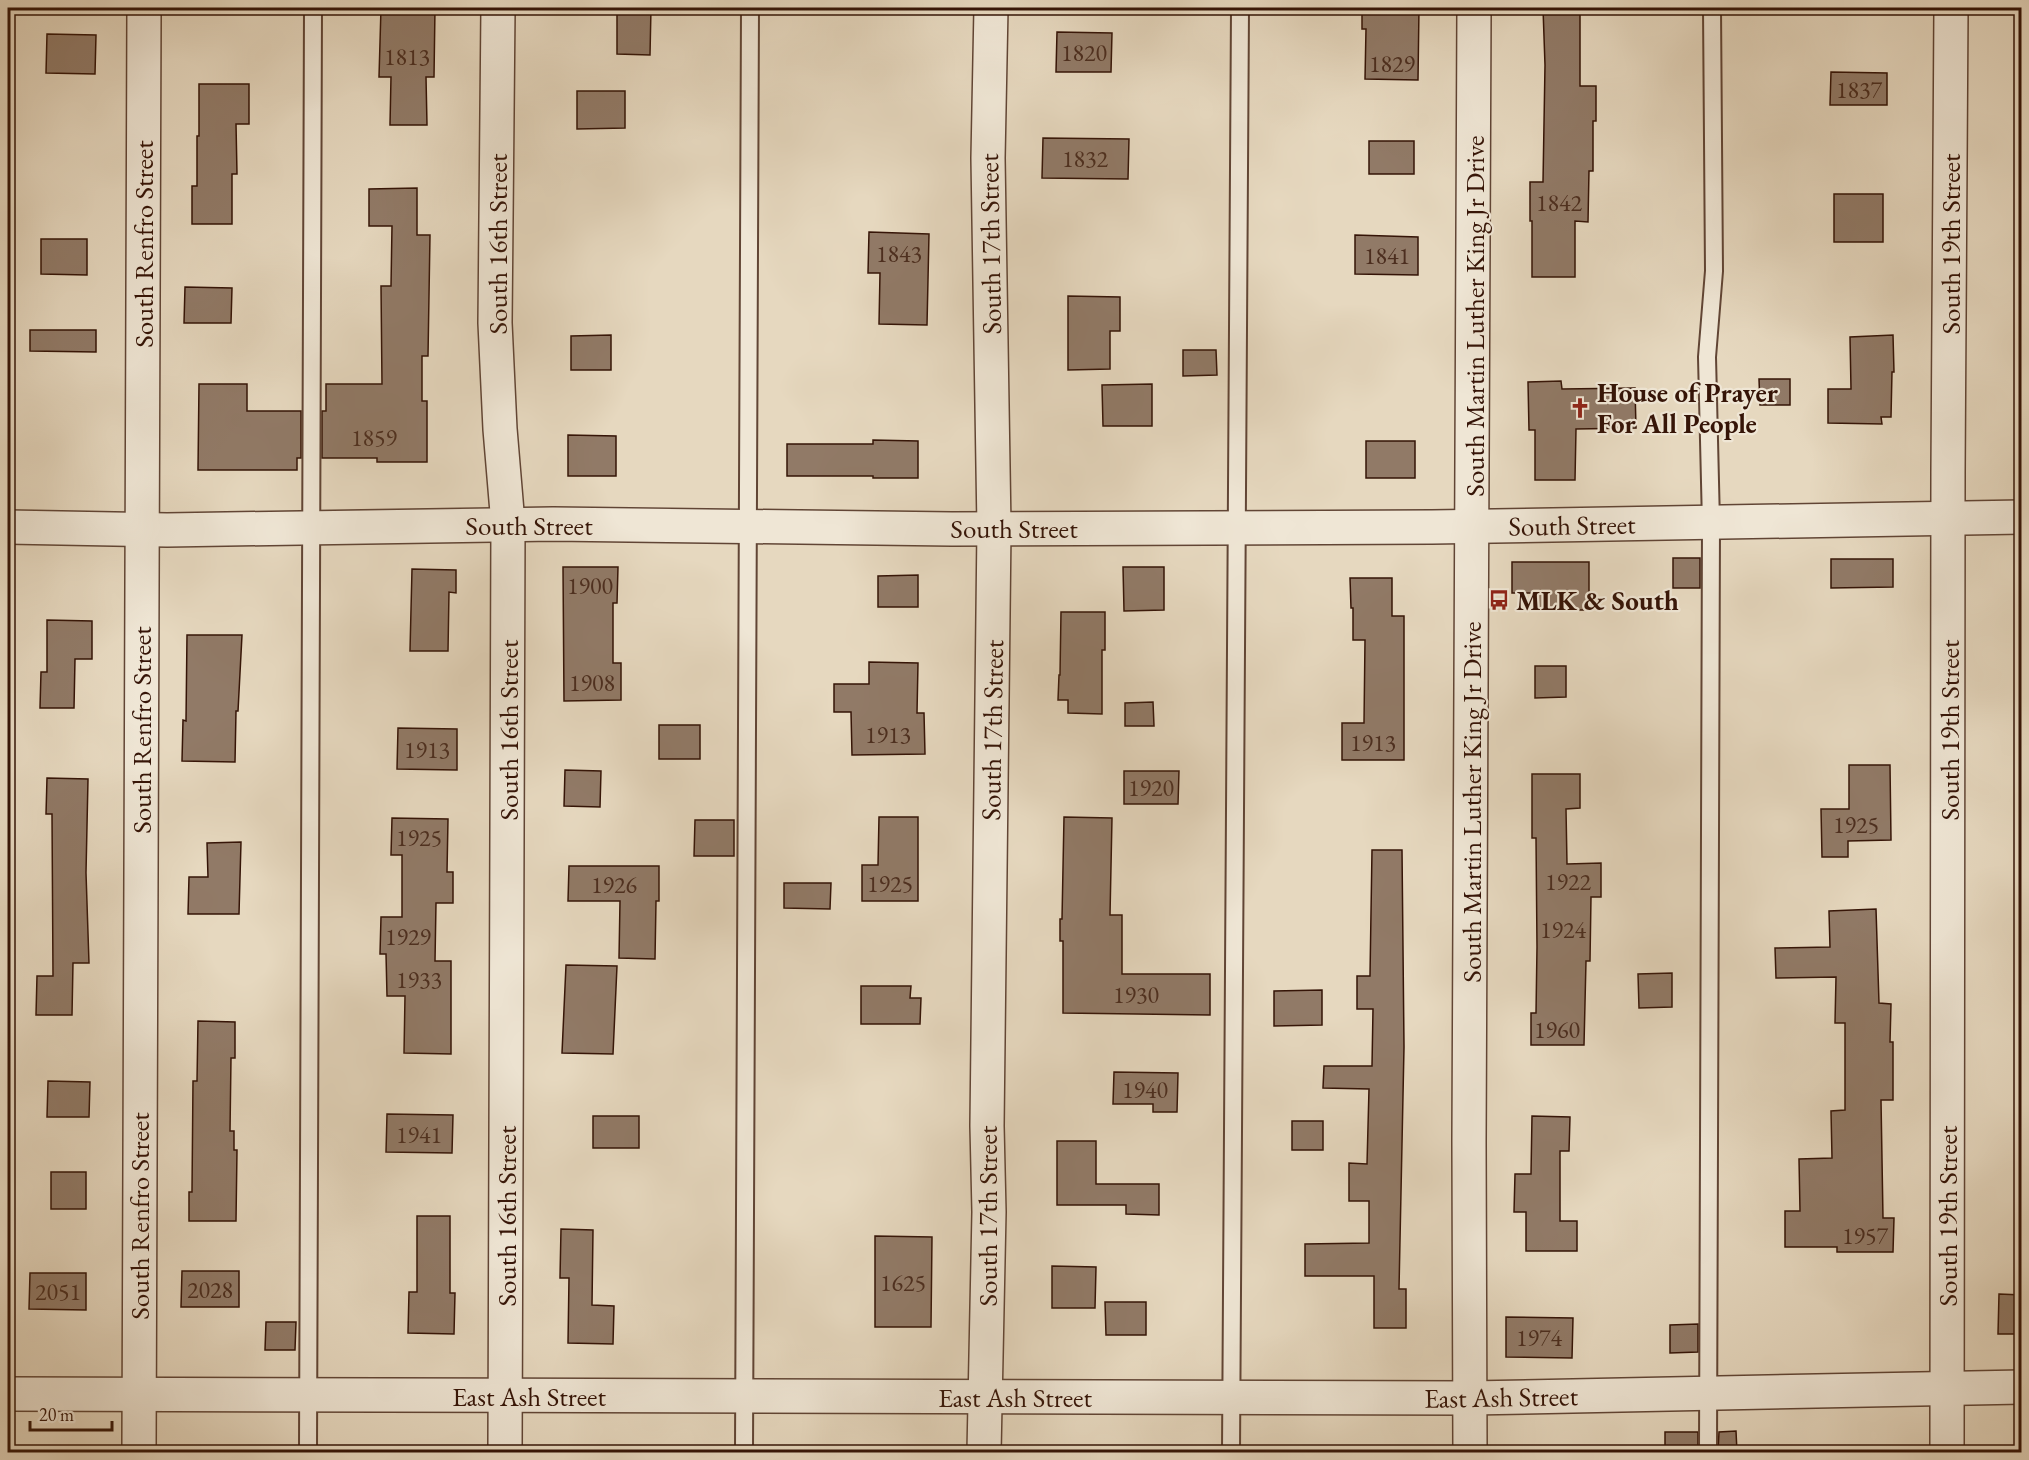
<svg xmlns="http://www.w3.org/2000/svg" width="2029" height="1460" viewBox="0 0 2029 1460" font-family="'EB Garamond',serif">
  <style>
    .building { fill: #917a67; stroke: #351407; stroke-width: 1.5 }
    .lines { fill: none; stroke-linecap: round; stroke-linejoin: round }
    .service-casing { stroke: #614535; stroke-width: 20 }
    .minor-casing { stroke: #614535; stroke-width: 36 }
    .tertiary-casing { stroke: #614535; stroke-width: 36 }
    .service { stroke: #efe6d5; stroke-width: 16 }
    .minor { stroke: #efe6d5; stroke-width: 33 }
    .tertiary { stroke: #efe6d5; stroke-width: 33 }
    .labels { text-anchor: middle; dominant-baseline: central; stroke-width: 4.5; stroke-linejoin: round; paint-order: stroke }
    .number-label { font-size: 24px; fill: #4c2e1f }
    .street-label { font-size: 27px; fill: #351407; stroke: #efe6d5 }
    .poi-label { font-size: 27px; font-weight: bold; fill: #351407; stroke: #efe6d5; text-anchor: start }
  </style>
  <rect width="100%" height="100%" fill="#e6d8bf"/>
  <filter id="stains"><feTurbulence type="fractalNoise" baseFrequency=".00333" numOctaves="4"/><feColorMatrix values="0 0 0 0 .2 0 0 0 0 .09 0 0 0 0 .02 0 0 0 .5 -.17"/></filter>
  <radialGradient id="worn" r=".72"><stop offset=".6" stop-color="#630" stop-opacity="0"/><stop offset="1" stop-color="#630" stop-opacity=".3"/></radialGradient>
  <g class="building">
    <path d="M 381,8 L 435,8 L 434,77 L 426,77 L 427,125 L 390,125 L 391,77 L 379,77 Z"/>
    <path d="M 617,8 L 651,8 L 650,55 L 617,54 Z"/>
    <path d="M 1362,8 L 1419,8 L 1418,80 L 1365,79 L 1366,29 L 1362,29 Z"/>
    <path d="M 1543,8 L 1580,8 L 1580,86 L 1596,86 L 1596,121 L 1593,121 L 1593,171 L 1589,171 L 1588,222 L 1575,221 L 1575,277 L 1532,277 L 1532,221 L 1530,221 L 1530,182 L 1543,182 L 1545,65 Z"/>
    <path d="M 1057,32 L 1112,33 L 1111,72 L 1056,72 Z"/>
    <path d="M 47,34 L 96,35 L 95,74 L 46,73 Z"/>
    <path d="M 1831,72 L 1887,73 L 1887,105 L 1830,105 Z"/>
    <path d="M 199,84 L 249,84 L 249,124 L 236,124 L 237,174 L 232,174 L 232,224 L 192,224 L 192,186 L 197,186 L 197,136 L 199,136 Z"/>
    <path d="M 577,91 L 625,91 L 625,128 L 577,129 Z"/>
    <path d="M 1043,138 L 1129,139 L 1128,179 L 1042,178 Z"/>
    <rect x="1369" y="141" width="45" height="33"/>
    <path d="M 417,188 L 417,235 L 430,235 L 428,356 L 422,356 L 422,401 L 427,401 L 427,462 L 377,462 L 377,458 L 322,458 L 322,411 L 326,411 L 326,384 L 382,384 L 381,286 L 391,286 L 392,226 L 369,226 L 369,189 Z"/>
    <rect x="1834" y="194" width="49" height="48"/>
    <path d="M 869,232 L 929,234 L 927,325 L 879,324 L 880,273 L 868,273 Z"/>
    <path d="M 1355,235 L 1418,237 L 1418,275 L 1355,274 Z"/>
    <path d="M 41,239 L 87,239 L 87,275 L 41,274 Z"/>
    <path d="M 185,287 L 232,288 L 231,323 L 184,323 Z"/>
    <path d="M 1068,296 L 1120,297 L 1120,331 L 1110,331 L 1110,369 L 1068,370 Z"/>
    <path d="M 30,330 L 96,330 L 96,352 L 30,351 Z"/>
    <path d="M 611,335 L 611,370 L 571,370 L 571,336 Z"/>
    <path d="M 1893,335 L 1894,372 L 1892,372 L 1891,417 L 1881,417 L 1882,424 L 1828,423 L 1828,389 L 1851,389 L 1850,337 Z"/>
    <path d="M 1183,350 L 1216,350 L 1217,375 L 1183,376 Z"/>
    <path d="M 1759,379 L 1790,379 L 1790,405 L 1760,405 Z"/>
    <path d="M 1561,381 L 1562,389 L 1635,388 L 1636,428 L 1576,429 L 1575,480 L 1535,480 L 1535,430 L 1529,430 L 1528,382 Z"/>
    <path d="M 199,384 L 247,384 L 247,411 L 301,411 L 301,458 L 297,458 L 297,470 L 198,470 Z"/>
    <path d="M 1152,384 L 1152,426 L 1103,426 L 1102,385 Z"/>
    <path d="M 568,435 L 616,436 L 616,476 L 568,476 Z"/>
    <path d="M 873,440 L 918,441 L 918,478 L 873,478 L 873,476 L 787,476 L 787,444 L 873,444 Z"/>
    <rect x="1366" y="441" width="49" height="37"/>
    <rect x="1673" y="558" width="27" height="30"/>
    <path d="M 1831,559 L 1893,559 L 1893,587 L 1831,588 Z"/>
    <path d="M 1512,562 L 1589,562 L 1589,610 L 1534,610 L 1534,593 L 1512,593 Z"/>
    <path d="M 563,567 L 618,567 L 617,603 L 613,603 L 613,663 L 621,663 L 621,700 L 564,701 Z"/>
    <path d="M 1123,567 L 1164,567 L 1164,610 L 1124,611 Z"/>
    <path d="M 412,569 L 456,570 L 456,593 L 449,592 L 448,651 L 410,651 Z"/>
    <path d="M 918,575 L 918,607 L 878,607 L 878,576 Z"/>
    <path d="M 1350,578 L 1392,578 L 1392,616 L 1404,616 L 1404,760 L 1342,760 L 1342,723 L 1364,723 L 1365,640 L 1353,640 L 1353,608 L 1351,608 Z"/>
    <path d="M 1061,612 L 1105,612 L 1105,650 L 1102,650 L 1102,714 L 1068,713 L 1068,700 L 1058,700 L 1059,675 L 1060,675 Z"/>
    <path d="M 47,620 L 92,621 L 92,659 L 75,659 L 74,708 L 40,708 L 41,672 L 47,672 Z"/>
    <path d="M 187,635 L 242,635 L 238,711 L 236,711 L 235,762 L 182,761 L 183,720 L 186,721 Z"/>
    <path d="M 869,662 L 918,663 L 917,713 L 924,713 L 925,754 L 852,755 L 851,712 L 834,712 L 834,684 L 869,684 Z"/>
    <path d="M 1535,666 L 1566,666 L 1566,697 L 1535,698 Z"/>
    <path d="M 1153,702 L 1154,726 L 1125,726 L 1125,703 Z"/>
    <rect x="659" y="725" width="41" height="34"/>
    <path d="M 398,728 L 457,729 L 457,770 L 397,769 Z"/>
    <path d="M 1849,765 L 1890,765 L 1891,840 L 1848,841 L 1848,857 L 1822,857 L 1821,809 L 1849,809 Z"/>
    <path d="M 565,770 L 601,771 L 600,807 L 564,806 Z"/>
    <path d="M 1124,771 L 1179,771 L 1178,804 L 1124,804 Z"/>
    <path d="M 1532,774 L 1580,774 L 1580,808 L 1566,809 L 1567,864 L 1601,863 L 1601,897 L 1591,897 L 1590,961 L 1586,961 L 1584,1045 L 1531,1045 L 1531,1013 L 1536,1013 L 1537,947 L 1536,838 L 1532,838 Z"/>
    <path d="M 47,778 L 88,779 L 86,873 L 89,963 L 73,963 L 72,1015 L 36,1015 L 37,976 L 53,976 L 52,814 L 46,814 Z"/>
    <path d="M 879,817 L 918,817 L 918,901 L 862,901 L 862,865 L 878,865 Z"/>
    <path d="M 1064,817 L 1112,818 L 1110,915 L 1122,915 L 1122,974 L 1210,974 L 1210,1015 L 1063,1013 L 1063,941 L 1060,941 L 1060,919 L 1062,919 Z"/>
    <path d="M 392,818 L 448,819 L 447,872 L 453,872 L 453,903 L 436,903 L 435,961 L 451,961 L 451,1054 L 404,1053 L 405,996 L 387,996 L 386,954 L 380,954 L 381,917 L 402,917 L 402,855 L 391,855 Z"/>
    <path d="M 695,820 L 734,820 L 734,856 L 694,856 Z"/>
    <path d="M 241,842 L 239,914 L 188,914 L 189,877 L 208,877 L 207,843 Z"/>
    <path d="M 1372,850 L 1402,850 L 1404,1047 L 1399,1289 L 1406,1289 L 1406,1328 L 1374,1328 L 1374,1276 L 1305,1276 L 1305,1244 L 1369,1243 L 1369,1201 L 1349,1201 L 1349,1163 L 1367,1164 L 1369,1089 L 1323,1088 L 1324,1066 L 1372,1066 L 1373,1009 L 1357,1009 L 1357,976 L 1370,976 Z"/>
    <path d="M 569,866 L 659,866 L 659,901 L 656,901 L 655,959 L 619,958 L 620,901 L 568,901 Z"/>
    <path d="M 784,883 L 831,883 L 830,909 L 784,908 Z"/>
    <path d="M 1876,909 L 1879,1003 L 1891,1004 L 1890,1042 L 1893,1042 L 1893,1100 L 1881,1100 L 1883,1218 L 1894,1218 L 1893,1252 L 1837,1252 L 1837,1247 L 1785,1247 L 1785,1211 L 1800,1211 L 1799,1159 L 1832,1158 L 1831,1111 L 1845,1110 L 1845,1023 L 1835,1023 L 1836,977 L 1776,978 L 1775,948 L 1830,947 L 1829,911 Z"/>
    <path d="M 566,965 L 617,966 L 613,1054 L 562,1053 Z"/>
    <path d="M 1672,973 L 1672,1007 L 1639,1008 L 1638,974 Z"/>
    <path d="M 861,986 L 911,986 L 910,998 L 921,998 L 920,1024 L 861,1024 Z"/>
    <path d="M 1322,990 L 1322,1025 L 1274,1026 L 1274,991 Z"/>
    <path d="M 198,1021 L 235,1022 L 235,1058 L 231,1058 L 230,1131 L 234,1131 L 234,1150 L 237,1150 L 236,1221 L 189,1221 L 189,1192 L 192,1192 L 193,1081 L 197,1081 Z"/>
    <path d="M 1114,1072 L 1178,1073 L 1177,1112 L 1153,1112 L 1153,1104 L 1113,1104 Z"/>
    <path d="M 48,1081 L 90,1082 L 89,1117 L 47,1117 Z"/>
    <path d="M 387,1114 L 453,1115 L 452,1153 L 386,1152 Z"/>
    <rect x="593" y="1116" width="46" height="32"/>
    <path d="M 1532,1116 L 1570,1117 L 1569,1151 L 1560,1151 L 1560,1221 L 1577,1221 L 1577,1251 L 1526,1251 L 1526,1212 L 1514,1212 L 1515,1174 L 1531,1174 Z"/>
    <rect x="1292" y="1121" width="31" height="29"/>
    <path d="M 1057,1141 L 1096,1141 L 1096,1184 L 1159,1184 L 1159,1215 L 1126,1214 L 1126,1205 L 1057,1205 Z"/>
    <rect x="51" y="1172" width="35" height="37"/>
    <path d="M 417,1216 L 450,1216 L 450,1293 L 455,1293 L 454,1334 L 408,1333 L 409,1292 L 417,1292 Z"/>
    <path d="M 561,1229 L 593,1230 L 592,1305 L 614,1306 L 613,1344 L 568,1343 L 569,1278 L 560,1278 Z"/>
    <path d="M 875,1236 L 932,1237 L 931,1327 L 875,1327 Z"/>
    <path d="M 1052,1266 L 1096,1267 L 1095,1308 L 1052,1308 Z"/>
    <path d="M 182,1271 L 239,1271 L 239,1307 L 181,1307 Z"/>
    <path d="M 30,1273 L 86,1273 L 86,1310 L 29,1309 Z"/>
    <path d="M 1999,1294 L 2022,1295 L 2022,1334 L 1998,1334 Z"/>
    <path d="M 1105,1302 L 1146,1302 L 1146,1335 L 1106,1335 Z"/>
    <path d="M 1506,1317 L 1573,1318 L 1572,1358 L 1506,1357 Z"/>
    <path d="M 266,1322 L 296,1322 L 295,1350 L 265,1350 Z"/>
    <path d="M 1698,1324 L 1698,1352 L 1670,1353 L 1670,1325 Z"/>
    <path d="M 1736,1431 L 1737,1452 L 1718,1452 L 1719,1432 Z"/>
    <rect x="1665" y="1432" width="33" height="20"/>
  </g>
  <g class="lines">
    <g class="service-casing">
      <g id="service">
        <path d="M 308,1452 L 313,8"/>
        <path d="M 744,1452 L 750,8"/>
        <path d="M 1231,1452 L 1240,8"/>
        <path d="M 1708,1452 L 1711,523 L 1707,357 L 1714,271 L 1712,8"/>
      </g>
    </g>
    <g class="minor-casing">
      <g id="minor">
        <path d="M 498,8 L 495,323 L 500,429 L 508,524 L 505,1452"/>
        <path d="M 8,527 L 167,530 L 553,524 L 952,529 L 1432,527 L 2022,517"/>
        <path d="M 139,1452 L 144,8"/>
        <path d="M 984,1452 L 989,1212 L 987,1126 L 994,528 L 988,158 L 991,8"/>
        <path d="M 1947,1452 L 1948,473 L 1951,8"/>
      </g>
    </g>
    <g class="tertiary-casing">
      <g id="tertiary">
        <path d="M 8,1394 L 1470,1398 L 2022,1387"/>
        <path d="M 1470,1452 L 1469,1142 L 1474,8"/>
      </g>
    </g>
    <use href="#service" class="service"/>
    <use href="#minor" class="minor"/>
    <use href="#tertiary" class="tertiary"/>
  </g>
  <defs>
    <g id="church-bare" transform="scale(1.62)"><path d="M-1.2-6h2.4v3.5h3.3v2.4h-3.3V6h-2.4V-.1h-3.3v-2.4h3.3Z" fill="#8f2418" stroke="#efe6d5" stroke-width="2.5" paint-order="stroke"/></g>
    <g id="bus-bare" transform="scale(1.62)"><path d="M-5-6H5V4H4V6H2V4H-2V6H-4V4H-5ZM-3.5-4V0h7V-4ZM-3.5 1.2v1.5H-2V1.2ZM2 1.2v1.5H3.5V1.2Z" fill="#8f2418" stroke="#efe6d5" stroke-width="2.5" paint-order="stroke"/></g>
  </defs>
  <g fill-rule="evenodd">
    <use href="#church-bare" x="1580" y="408"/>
    <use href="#bus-bare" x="1499" y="600"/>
  </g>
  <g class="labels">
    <g class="number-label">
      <text x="1084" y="52">1820</text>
      <text x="407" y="56">1813</text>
      <text x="1392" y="63">1829</text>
      <text x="1859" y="89">1837</text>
      <text x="1085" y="158">1832</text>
      <text x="1559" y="202">1842</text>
      <text x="899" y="253">1843</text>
      <text x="1387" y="255">1841</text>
      <text x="374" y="437">1859</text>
      <text x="590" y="585">1900</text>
      <text x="592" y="682">1908</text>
      <text x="888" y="734">1913</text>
      <text x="1373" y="742">1913</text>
      <text x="427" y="749">1913</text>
      <text x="1151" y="787">1920</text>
      <text x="1856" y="824">1925</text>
      <text x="419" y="837">1925</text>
      <text x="1568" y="881">1922</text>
      <text x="890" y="883">1925</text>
      <text x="614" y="884">1926</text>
      <text x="1563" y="929">1924</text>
      <text x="408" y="936">1929</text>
      <text x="419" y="979">1933</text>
      <text x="1136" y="994">1930</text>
      <text x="1557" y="1029">1960</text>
      <text x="1145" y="1089">1940</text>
      <text x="419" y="1134">1941</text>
      <text x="1865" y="1235">1957</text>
      <text x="903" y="1282">1625</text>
      <text x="210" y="1289">2028</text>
      <text x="58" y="1291">2051</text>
      <text x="1539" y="1337">1974</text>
    </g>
    <g class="street-label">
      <text transform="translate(143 244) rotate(-90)">South Renfro Street</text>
      <text transform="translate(497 244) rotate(-90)">South 16th Street</text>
      <text transform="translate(990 244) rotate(-91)">South 17th Street</text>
      <text transform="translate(1950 244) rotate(-90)">South 19th Street</text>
      <text transform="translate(1474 316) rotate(-90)">South Martin Luther King Jr Drive</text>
      <text x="529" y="525">South Street</text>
      <text transform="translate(1572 525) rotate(-1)">South Street</text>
      <text x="1014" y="528">South Street</text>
      <text transform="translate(141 730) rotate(-90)">South Renfro Street</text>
      <text transform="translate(508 730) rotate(-90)">South 16th Street</text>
      <text transform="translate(992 730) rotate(-89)">South 17th Street</text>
      <text transform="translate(1949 730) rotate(-90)">South 19th Street</text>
      <text transform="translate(1471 802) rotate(-90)">South Martin Luther King Jr Drive</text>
      <text transform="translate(139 1216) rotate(-90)">South Renfro Street</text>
      <text transform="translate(506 1216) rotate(-90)">South 16th Street</text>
      <text transform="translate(987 1216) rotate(-90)">South 17th Street</text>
      <text transform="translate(1947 1216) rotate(-90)">South 19th Street</text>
      <text x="529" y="1396">East Ash Street</text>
      <text x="1015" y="1397">East Ash Street</text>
      <text transform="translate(1501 1397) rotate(-1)">East Ash Street</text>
    </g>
    <g class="poi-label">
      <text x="1597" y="392">House of Prayer<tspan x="1597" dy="31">For All People</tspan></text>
      <text x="1516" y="600">MLK &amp; South</text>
    </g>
  </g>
  <rect width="2029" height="1460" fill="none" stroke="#e6d8bf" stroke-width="30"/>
  <rect x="9" y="9" width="2011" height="1442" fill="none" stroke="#351407" stroke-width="3"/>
  <rect x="15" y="15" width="1999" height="1430" fill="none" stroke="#351407" stroke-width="1.5"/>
  <path d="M30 1421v9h82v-9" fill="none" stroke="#351407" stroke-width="3"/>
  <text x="39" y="1421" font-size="18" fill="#351407" stroke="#efe6d5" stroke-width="4.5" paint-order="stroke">20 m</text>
  <rect width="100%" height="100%" filter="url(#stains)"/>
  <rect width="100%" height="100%" fill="url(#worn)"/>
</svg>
